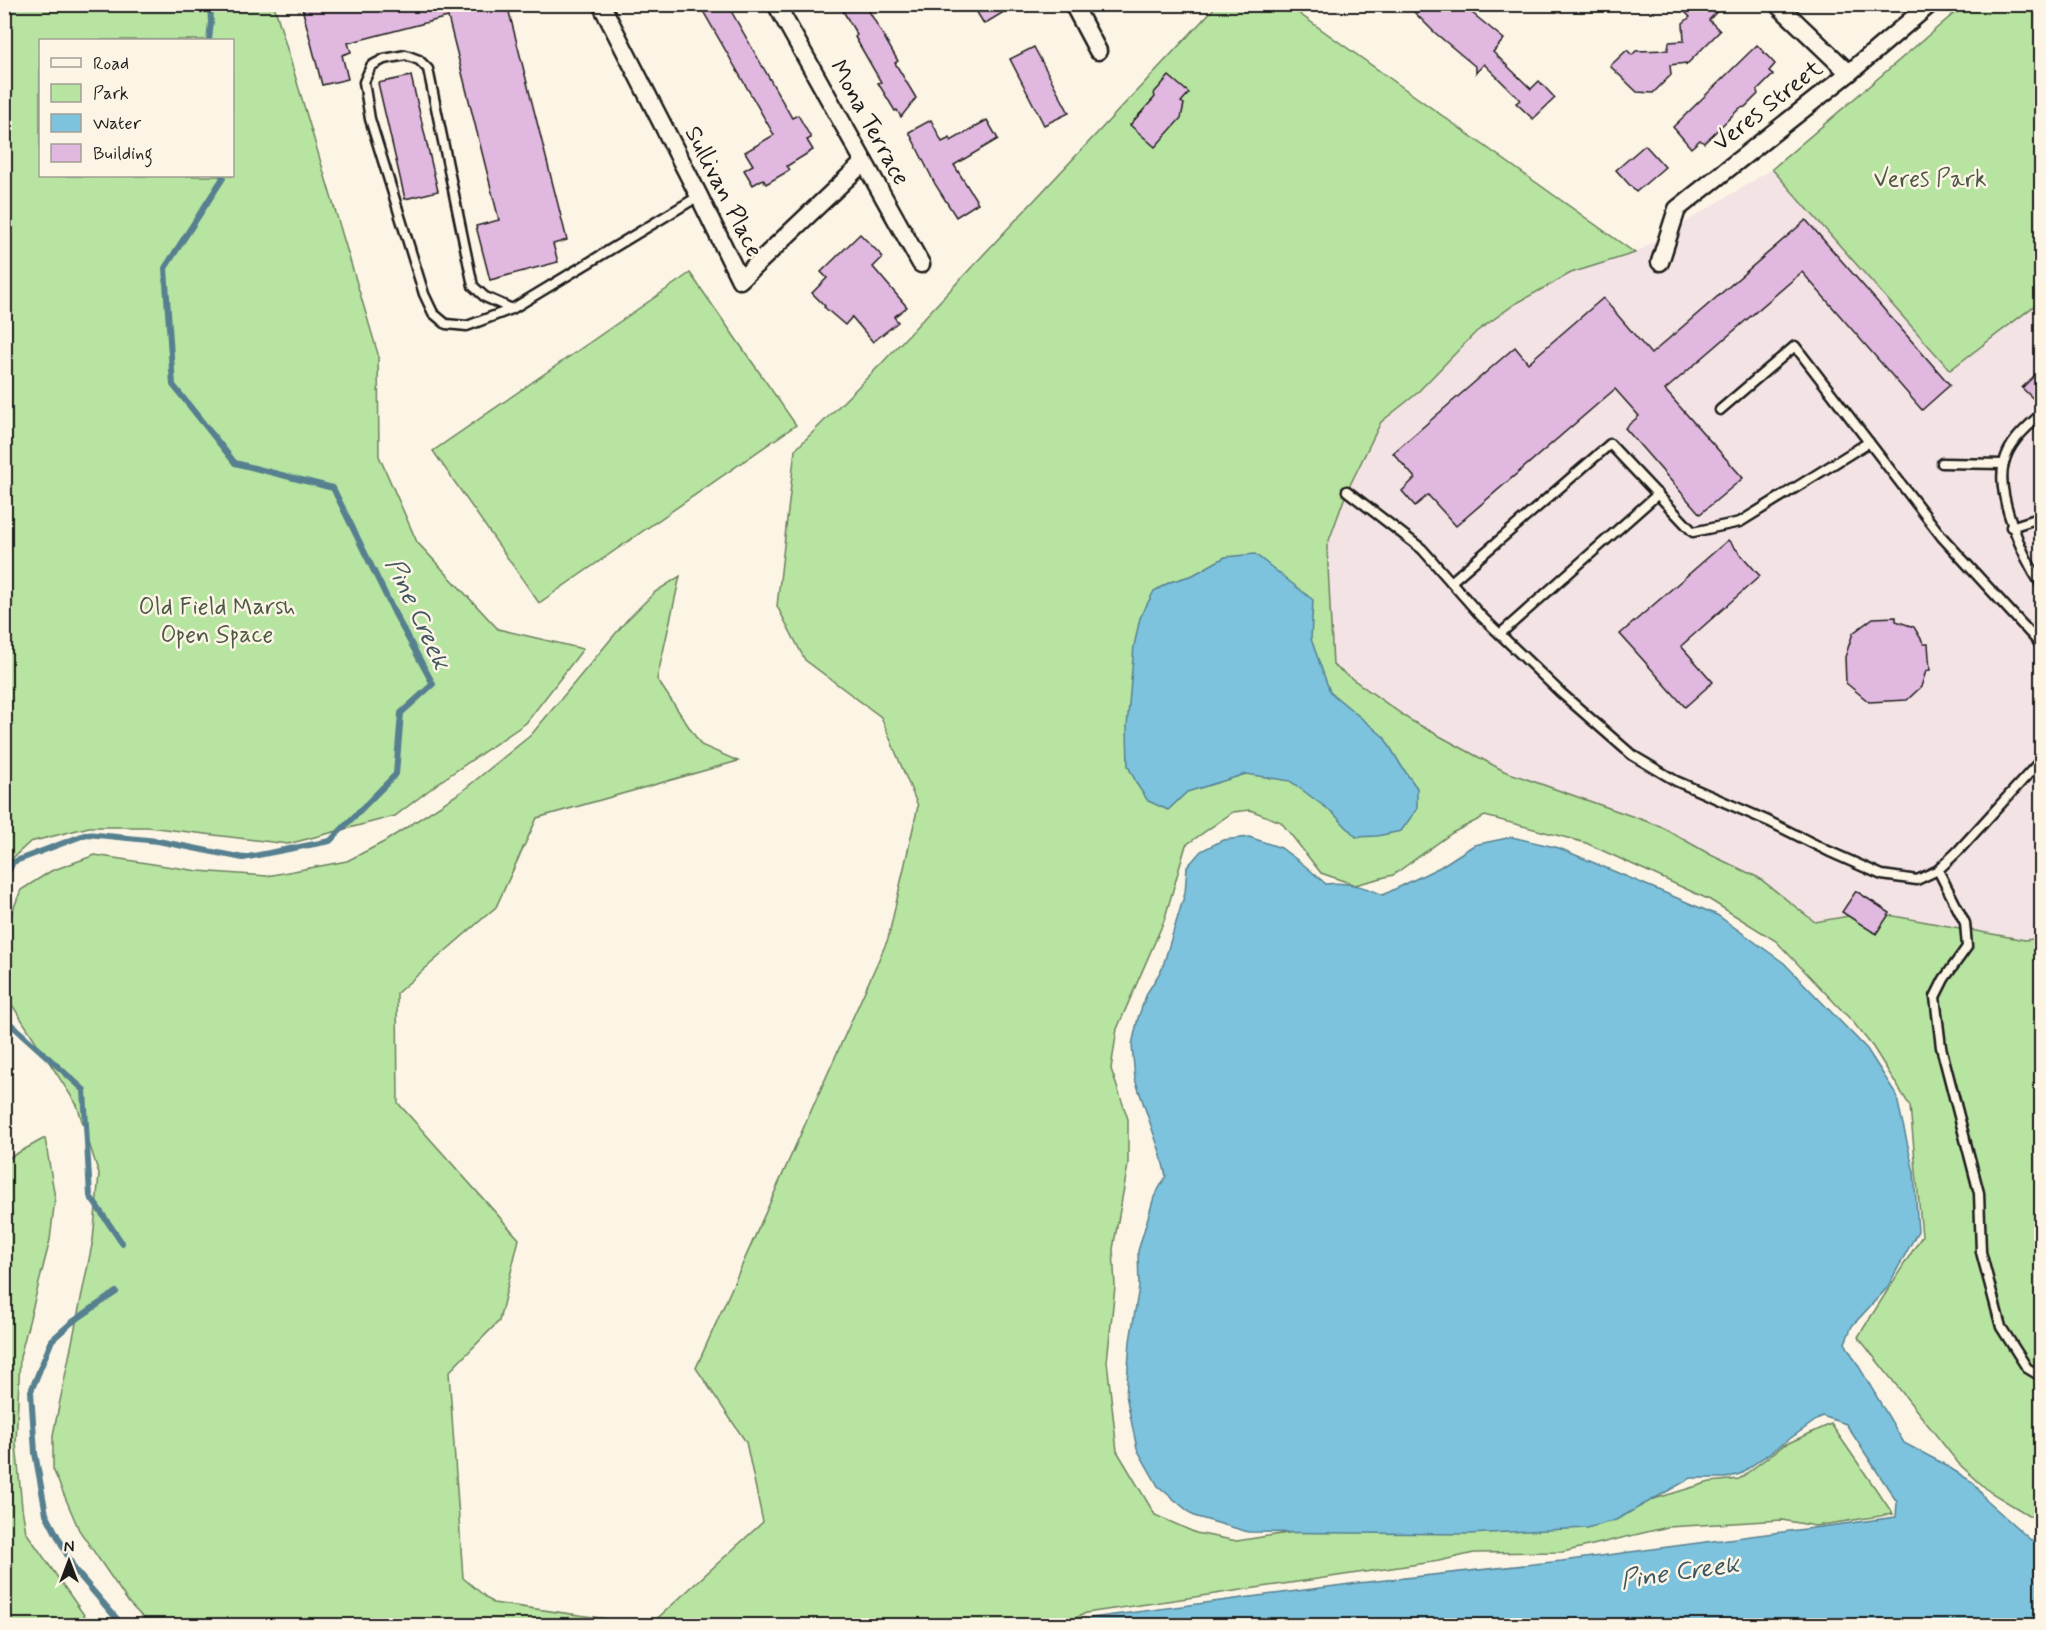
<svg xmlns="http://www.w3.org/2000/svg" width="2046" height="1630" viewBox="0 0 2046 1630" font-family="Mynerve,sans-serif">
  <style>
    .built { fill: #f4e3e4 }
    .green { fill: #b8e4a1; stroke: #6a805e; stroke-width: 1.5; fill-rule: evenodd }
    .water { fill: #7dc3dd; stroke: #568090; stroke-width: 1.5 }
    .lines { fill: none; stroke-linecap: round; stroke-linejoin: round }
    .stream { stroke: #568090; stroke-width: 6 }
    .building { fill: #e1b8e0; stroke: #1c1c1c; stroke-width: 1.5 }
    .lane-casing { stroke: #1c1c1c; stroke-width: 13 }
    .street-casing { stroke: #1c1c1c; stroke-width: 21 }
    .lane { stroke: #fcf5e5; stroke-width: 8 }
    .street { stroke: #fcf5e5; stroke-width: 16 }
    .labels { text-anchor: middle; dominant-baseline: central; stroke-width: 5; stroke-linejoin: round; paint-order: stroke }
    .street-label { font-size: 24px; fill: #1c1c1c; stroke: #fcf5e5 }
    .park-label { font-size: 24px; fill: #4b5844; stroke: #fcf5e5 }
    .water-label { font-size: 26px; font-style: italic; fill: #3e5660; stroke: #fcf5e5 }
  </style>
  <rect width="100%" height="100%" fill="#fcf5e5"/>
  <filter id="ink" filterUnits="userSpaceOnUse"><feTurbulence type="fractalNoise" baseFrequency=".0167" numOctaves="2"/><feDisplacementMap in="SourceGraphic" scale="12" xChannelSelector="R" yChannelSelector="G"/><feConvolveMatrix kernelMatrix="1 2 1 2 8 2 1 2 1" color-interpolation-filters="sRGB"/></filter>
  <g filter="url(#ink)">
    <path class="built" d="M 1772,169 L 1950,370 L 2041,300 L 2041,938 L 2025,940 L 1872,912 L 1815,922 L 1759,878 L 1711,855 L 1660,826 L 1504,771 L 1410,720 L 1333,665 L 1327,546 L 1347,491 L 1381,422 L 1415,395 L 1476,332 L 1515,304 L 1571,273 L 1635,253 Z"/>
    <g class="green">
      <path d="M 5,4 L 274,5 L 378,354 L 379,456 L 417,542 L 498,629 L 583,649 L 526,723 L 441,781 L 395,816 L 288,844 L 148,827 L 89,827 L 30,842 L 5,865 ZM 232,40 L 232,176 L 40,176 L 40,40 Z"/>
      <path d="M 1965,4 L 2041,5 L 2042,300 L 1950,370 L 1772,169 Z"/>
      <path d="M 1217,5 L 1287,5 L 1635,253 L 1571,273 L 1515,304 L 1476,332 L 1415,395 L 1381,422 L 1347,491 L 1327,546 L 1333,665 L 1410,720 L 1504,771 L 1660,826 L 1711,855 L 1759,878 L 1815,922 L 1872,912 L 2025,940 L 2041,938 L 2041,1519 L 2030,1516 L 1990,1492 L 1959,1464 L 1858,1337 L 1922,1236 L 1910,1106 L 1873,1047 L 1853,1022 L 1776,941 L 1710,900 L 1586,843 L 1485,816 L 1452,833 L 1393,875 L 1355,885 L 1321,873 L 1281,822 L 1250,810 L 1233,812 L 1186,845 L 1164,921 L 1117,1029 L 1111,1069 L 1128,1119 L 1128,1165 L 1113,1249 L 1115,1287 L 1107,1361 L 1117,1451 L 1155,1515 L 1196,1533 L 1237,1541 L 1300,1531 L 1585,1520 L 1710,1482 L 1739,1479 L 1784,1445 L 1831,1424 L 1893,1514 L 1815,1526 L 1782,1520 L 1668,1527 L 1563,1552 L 1474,1553 L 1439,1561 L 1086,1613 L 1062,1625 L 150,1625 L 129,1603 L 79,1530 L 53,1469 L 53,1435 L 93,1240 L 99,1174 L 77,1105 L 5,994 L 4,932 L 21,890 L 51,871 L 95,855 L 198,871 L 267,876 L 347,861 L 384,842 L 461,792 L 531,735 L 626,621 L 655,592 L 680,576 L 657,679 L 701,745 L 738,761 L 537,818 L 496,907 L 397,993 L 398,1103 L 519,1239 L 499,1321 L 449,1372 L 463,1578 L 493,1603 L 650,1625 L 763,1522 L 746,1442 L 696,1368 L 888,939 L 918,806 L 881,717 L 805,660 L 777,606 L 795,450 L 882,363 Z"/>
      <path d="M 690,273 L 796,425 L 539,603 L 433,451 Z"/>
      <path d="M 45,1138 L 55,1198 L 50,1240 L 20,1357 L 16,1443 L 22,1508 L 26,1532 L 91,1625 L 5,1625 L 5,1160 Z"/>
    </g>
    <g class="water">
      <path d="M 1255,554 L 1313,600 L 1311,639 L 1330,692 L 1384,737 L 1402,767 L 1417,788 L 1417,809 L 1401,831 L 1377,836 L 1356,837 L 1333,813 L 1290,781 L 1246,774 L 1187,792 L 1168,810 L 1148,801 L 1138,786 L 1128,766 L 1127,727 L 1134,646 L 1140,618 L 1154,591 L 1170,582 L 1193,575 L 1225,557 Z"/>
      <path d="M 1249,837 L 1281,848 L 1304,865 L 1326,884 C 1346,881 1365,886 1383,895 L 1440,867 L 1474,845 L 1512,837 L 1559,848 L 1717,915 L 1784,963 L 1867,1049 L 1896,1094 L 1914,1172 L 1918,1231 L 1887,1288 L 1852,1326 L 1845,1343 L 1904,1443 L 1942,1463 L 1974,1483 L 1986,1500 L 2033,1542 L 2041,1547 L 2041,1625 L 1076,1625 L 1091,1618 L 1358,1583 L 1562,1561 L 1896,1517 L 1897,1502 L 1846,1424 L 1822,1416 L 1740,1474 L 1726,1478 L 1691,1478 L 1616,1520 L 1587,1528 L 1469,1534 L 1248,1532 L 1194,1516 L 1158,1486 L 1137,1449 L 1126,1395 L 1130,1341 L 1139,1287 L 1138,1251 L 1154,1197 L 1166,1176 L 1160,1152 L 1135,1079 L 1132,1045 L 1138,1018 L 1147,993 L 1162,969 L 1185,893 L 1187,867 L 1201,851 L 1223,840 Z"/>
    </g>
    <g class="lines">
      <g class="stream">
        <path d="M 209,40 L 211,22 L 210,4"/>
        <path d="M 4,881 L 13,862 L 87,834 L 158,841 L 243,858 L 330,841 L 396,774 L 401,713 L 433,684 L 395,614 L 333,488 L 235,463 L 173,385 L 165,268 L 223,178 L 222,176"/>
        <path d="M 4,1018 L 84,1090 L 90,1196 L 122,1243"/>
        <path d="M 116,1292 L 71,1323 L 52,1340 L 31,1391 L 35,1453 L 46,1514 L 75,1570 L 123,1626"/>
      </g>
    </g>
    <g class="building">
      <path d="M 301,4 L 507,4 L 567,240 L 553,244 L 558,262 L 490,280 L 476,226 L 499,220 L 448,17 L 348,43 L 351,52 L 342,55 L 348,79 L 322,85 Z"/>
      <path d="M 699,4 L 727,4 L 792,118 L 798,115 L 811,138 L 807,140 L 813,150 L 787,166 L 790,170 L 766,184 L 763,179 L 753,185 L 744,170 L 753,165 L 745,152 L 774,135 Z"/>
      <path d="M 839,4 L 865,4 L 898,61 L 895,63 L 916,98 L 901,117 L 897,110 L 895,111 L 878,83 L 881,82 L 855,37 L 857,35 Z"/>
      <path d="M 972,4 L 1017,4 L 984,24 Z"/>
      <path d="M 1406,4 L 1461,4 L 1504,39 L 1493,52 L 1531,89 L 1539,81 L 1555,98 L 1533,119 L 1516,103 L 1520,100 L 1484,64 L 1476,73 L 1476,67 L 1434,32 Z"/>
      <path d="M 1677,4 L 1724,4 L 1709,20 L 1720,31 L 1686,65 L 1686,63 L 1670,65 L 1671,75 L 1653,93 L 1637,92 L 1610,66 L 1627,50 L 1632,55 L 1636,51 L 1668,50 L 1669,42 L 1684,41 L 1683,23 L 1690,17 Z"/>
      <path d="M 1757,45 L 1775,64 L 1769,71 L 1773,75 L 1757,91 L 1758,94 L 1745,107 L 1740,108 L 1704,143 L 1700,140 L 1691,148 L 1673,127 Z"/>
      <path d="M 1034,47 L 1069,113 L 1044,125 L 1010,59 Z"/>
      <path d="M 411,76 L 438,191 L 405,199 L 378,83 Z"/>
      <path d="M 1169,76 L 1189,93 L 1181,102 L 1184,104 L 1181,118 L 1155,147 L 1130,125 L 1155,97 L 1154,93 Z"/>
      <path d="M 931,120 L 942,142 L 950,138 L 951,141 L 987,120 L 998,139 L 954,165 L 978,203 L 956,217 L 935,184 L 909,132 Z"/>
      <path d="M 1645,145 L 1665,167 L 1636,192 L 1616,170 Z"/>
      <path d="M 1806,220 L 1950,385 L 1922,410 L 1802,272 L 1665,390 L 1743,478 L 1700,514 L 1625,428 L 1639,416 L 1615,389 L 1456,526 L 1428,495 L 1415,506 L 1402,491 L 1415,478 L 1393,453 L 1515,347 L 1528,363 L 1603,298 L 1651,354 Z"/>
      <path d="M 860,234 L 883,257 L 873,267 L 907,307 L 894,317 L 898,322 L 873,342 L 852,317 L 845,325 L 824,307 L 825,306 L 812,293 L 827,278 L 821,272 Z"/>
      <path d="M 2042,368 L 2042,407 L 2022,388 Z"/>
      <path d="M 1728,540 L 1760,576 L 1681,646 L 1713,682 L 1685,707 L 1620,634 Z"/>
      <path d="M 1896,617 L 1896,621 L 1914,627 L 1924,644 L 1928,644 L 1930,670 L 1926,671 L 1921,687 L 1907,700 L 1869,702 L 1846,683 L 1845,657 L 1853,633 L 1873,618 Z"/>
      <path d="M 1856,891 L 1890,913 L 1876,934 L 1842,912 Z"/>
    </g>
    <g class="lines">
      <g class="lane-casing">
        <g id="lane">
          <path d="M 512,309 L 485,297 L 473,286 L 428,69 L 419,60 L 406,55 L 384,59 L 371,66 L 364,82 L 370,119 L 424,294 L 433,313 L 446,324 L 467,326 L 512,309 L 699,196"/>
          <path d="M 1720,410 L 1795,346 L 1942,537 L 2042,646"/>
          <path d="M 2040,415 C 2025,429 2009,442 2004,463 C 1995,495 2024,559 2042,586"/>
          <path d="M 1942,463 L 2003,464"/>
          <path d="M 1347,491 L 1422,549 L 1481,616 L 1560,692 L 1632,755 L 1676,781 L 1768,821 L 1828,851 L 1882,875 L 1917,880 L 1938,870 L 1958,851 L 2042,759"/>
          <path d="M 2011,527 L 2042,517"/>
          <path d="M 1451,582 L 1610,444 L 1693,532 L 1740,522 L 1869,442"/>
          <path d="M 1500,634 L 1658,494"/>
          <path d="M 1938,870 L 1965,923 L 1967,947 L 1944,979 L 1935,997 L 1941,1047 L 1979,1193 L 1981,1252 L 2001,1327 L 2027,1368 L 2042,1377"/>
        </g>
      </g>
      <g class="street-casing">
        <g id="street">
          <path d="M 601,4 L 699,196 L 740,280 L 864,162"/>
          <path d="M 776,4 L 921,264"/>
          <path d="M 1073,4 L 1098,51"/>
          <path d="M 1777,4 L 1849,73"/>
          <path d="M 1660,262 L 1677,209 L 1849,73 L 1930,4"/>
        </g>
      </g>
      <use href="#lane" class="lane"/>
      <use href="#street" class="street"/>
    </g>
  </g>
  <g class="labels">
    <g class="street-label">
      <text transform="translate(1768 106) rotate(-38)">Veres Street</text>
      <text transform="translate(869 123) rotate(61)">Mona Terrace</text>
      <text transform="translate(723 192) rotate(63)">Sullivan Place</text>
    </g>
    <g class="park-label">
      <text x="1930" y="179">Veres Park</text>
      <text x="217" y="607">Old Field Marsh<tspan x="217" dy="28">Open Space</tspan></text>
    </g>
    <g class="water-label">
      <text transform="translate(417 614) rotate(65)">Pine Creek</text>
      <text transform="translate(1680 1573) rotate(-8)">Pine Creek</text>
    </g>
  </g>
  <rect width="2046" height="1630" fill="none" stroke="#fcf5e5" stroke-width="24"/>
  <rect x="12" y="12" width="2022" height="1606" fill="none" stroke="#1c1c1c" stroke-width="2" filter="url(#ink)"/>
  <rect x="39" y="39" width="195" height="138" fill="#fcf5e5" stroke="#a29e95" stroke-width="1.5"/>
  <rect x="51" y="58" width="30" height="9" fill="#fcf5e5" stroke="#a29e95" stroke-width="1.5"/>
  <text x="93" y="69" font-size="18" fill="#1c1c1c">Road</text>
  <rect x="51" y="84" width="30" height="18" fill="#b8e4a1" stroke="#a29e95" stroke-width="1.5"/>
  <text x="93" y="99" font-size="18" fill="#1c1c1c">Park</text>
  <rect x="51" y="114" width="30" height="18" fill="#7dc3dd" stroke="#a29e95" stroke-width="1.5"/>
  <text x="93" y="129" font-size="18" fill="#1c1c1c">Water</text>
  <rect x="51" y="144" width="30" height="18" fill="#e1b8e0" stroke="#a29e95" stroke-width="1.5"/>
  <text x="93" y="159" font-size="18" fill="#1c1c1c">Building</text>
  <g transform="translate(69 1561)" stroke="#fcf5e5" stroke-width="4.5" paint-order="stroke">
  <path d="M0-4.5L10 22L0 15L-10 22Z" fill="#1c1c1c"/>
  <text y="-9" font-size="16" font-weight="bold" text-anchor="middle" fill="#1c1c1c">N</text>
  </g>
</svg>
